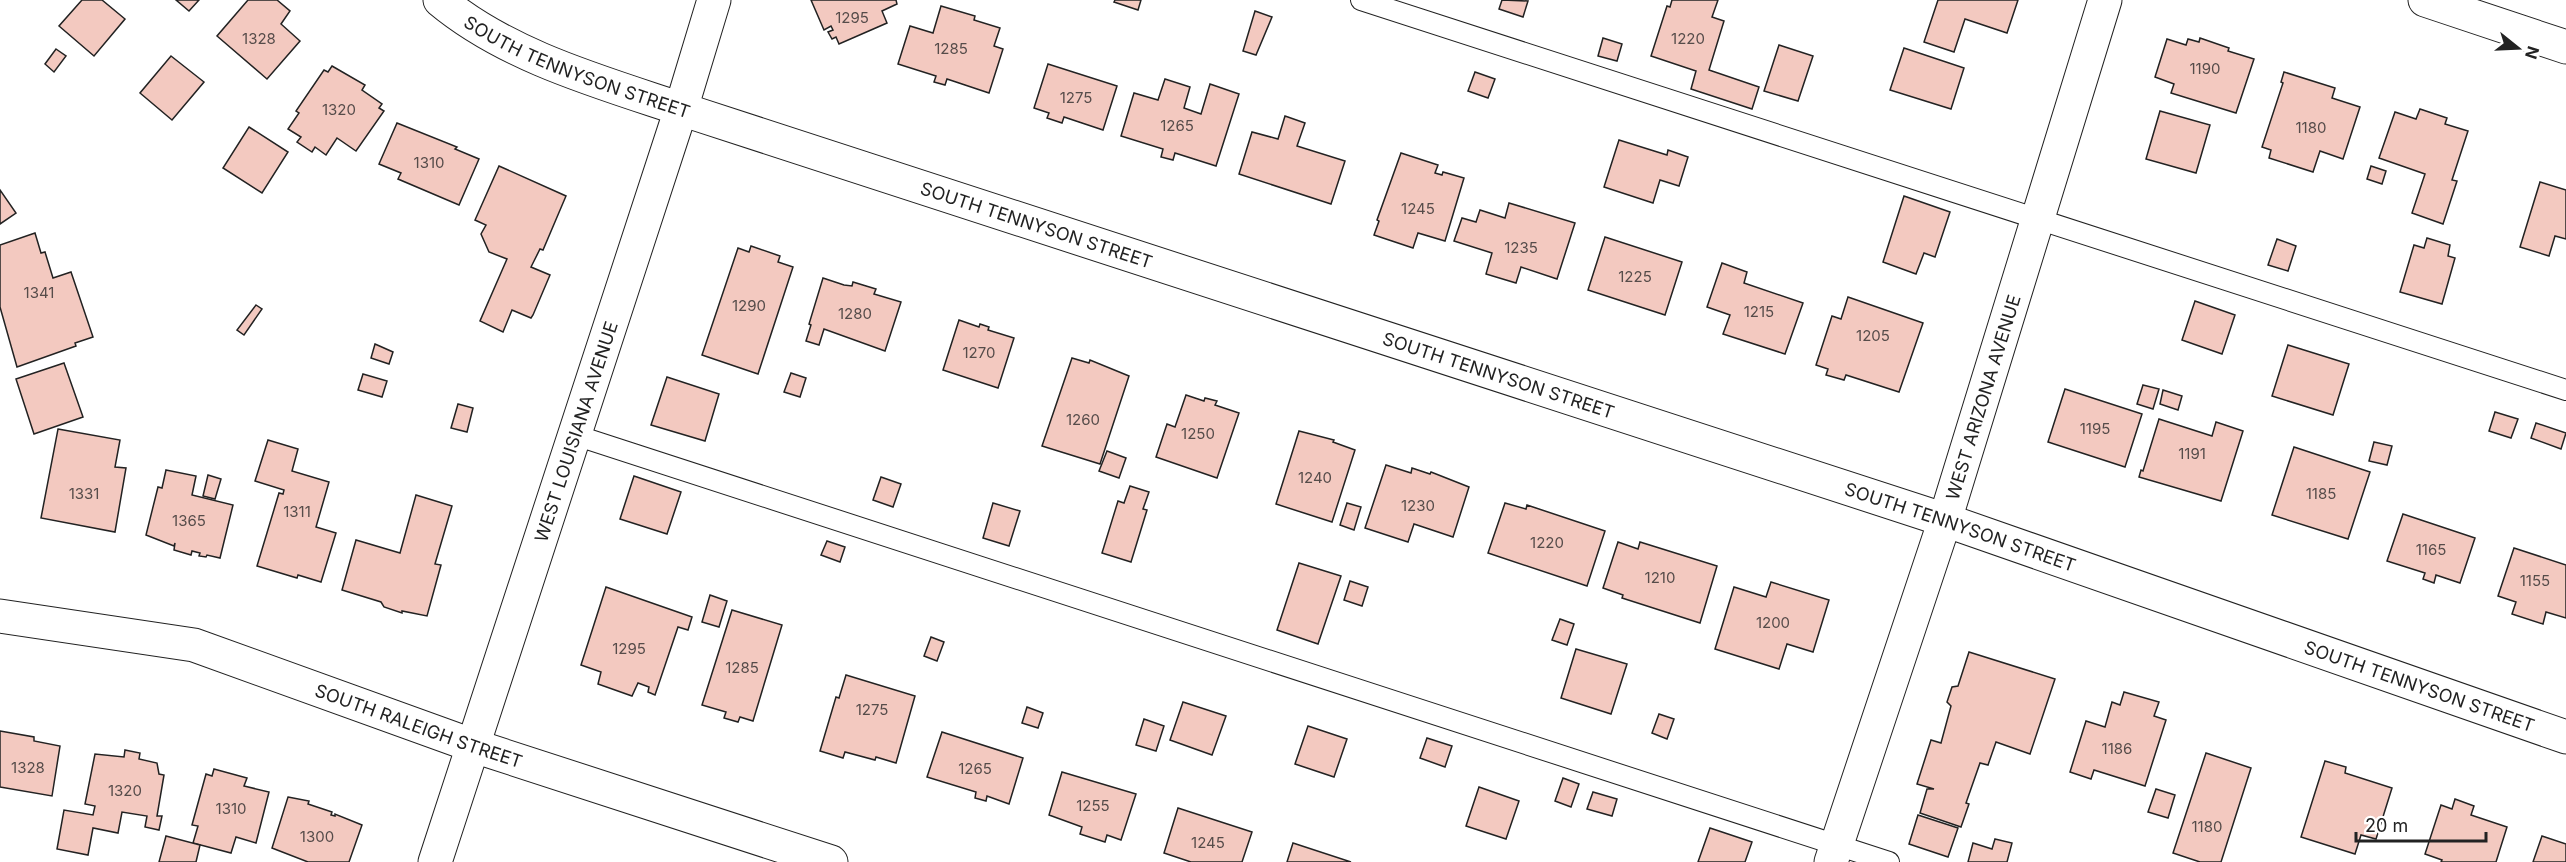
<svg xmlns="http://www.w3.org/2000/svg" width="2566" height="862" viewBox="0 0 2566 862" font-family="Inter,sans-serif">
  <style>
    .building { fill: #f3c9c0; stroke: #222; stroke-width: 1.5 }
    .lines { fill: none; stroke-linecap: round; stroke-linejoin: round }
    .lane-casing { stroke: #222; stroke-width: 22 }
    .street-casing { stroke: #222; stroke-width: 35 }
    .secondary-casing { stroke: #222; stroke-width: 35 }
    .lane { stroke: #fff; stroke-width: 20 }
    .street { stroke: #fff; stroke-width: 33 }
    .secondary { stroke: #fff; stroke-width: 33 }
    .labels { text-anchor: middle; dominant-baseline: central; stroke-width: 4.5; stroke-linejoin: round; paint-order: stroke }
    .number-label { font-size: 15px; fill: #564c4a }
    .street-label { font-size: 18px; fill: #222; stroke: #fff }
  </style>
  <rect width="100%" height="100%" fill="#fff"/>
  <g class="building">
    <path d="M 82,0 L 102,0 L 125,19 L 94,56 L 59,26 Z"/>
    <path d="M 176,0 L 199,0 L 189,11 Z"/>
    <path d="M 248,0 L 277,0 L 290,11 L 281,24 L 300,41 L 267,79 L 217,36 Z"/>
    <path d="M 811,0 L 896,0 L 897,4 L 882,11 L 887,23 L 839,44 L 836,37 L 832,39 L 828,32 L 833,30 L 831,26 L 824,30 Z"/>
    <path d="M 1115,0 L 1141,0 L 1138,10 L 1114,2 Z"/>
    <path d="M 1502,0 L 1528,1 L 1523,17 L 1499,9 Z"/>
    <path d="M 1672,0 L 1718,0 L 1712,17 L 1724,21 L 1709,70 L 1759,87 L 1752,109 L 1691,89 L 1696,71 L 1651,56 L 1667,6 L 1670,7 Z"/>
    <path d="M 1938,0 L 2018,0 L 2007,33 L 1965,19 L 1954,52 L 1924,42 Z"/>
    <path d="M 941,6 L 975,16 L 974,20 L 1000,28 L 994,46 L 1003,49 L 989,93 L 947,79 L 945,85 L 934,82 L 936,76 L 898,64 L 910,26 L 933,33 Z"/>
    <path d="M 1255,11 L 1272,17 L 1256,55 L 1243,51 Z"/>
    <path d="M 1603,38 L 1622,44 L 1617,61 L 1598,56 Z"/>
    <path d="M 2200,38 L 2229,48 L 2228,51 L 2254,59 L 2236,113 L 2171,93 L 2174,84 L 2155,77 L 2167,39 L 2186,45 L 2188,39 L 2199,42 Z"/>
    <path d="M 1779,45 L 1813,56 L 1798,101 L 1764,91 Z"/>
    <path d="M 1904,48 L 1964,68 L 1951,109 L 1890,90 Z"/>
    <path d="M 56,49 L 66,56 L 54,72 L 45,64 Z"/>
    <path d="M 171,56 L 204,82 L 172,120 L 140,93 Z"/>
    <path d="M 1048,64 L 1117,86 L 1103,130 L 1064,117 L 1062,123 L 1047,118 L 1049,113 L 1034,108 Z"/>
    <path d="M 332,66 L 365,85 L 362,90 L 382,104 L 379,108 L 384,111 L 356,151 L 337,138 L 326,155 L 315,147 L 312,152 L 297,142 L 301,137 L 288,129 L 299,113 L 296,111 L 324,70 L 328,72 Z"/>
    <path d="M 1475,72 L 1495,79 L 1488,98 L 1468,91 Z"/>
    <path d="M 2284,72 L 2335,88 L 2332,98 L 2360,107 L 2343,159 L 2320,151 L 2313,172 L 2269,158 L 2271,150 L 2262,147 L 2283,83 L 2281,82 Z"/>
    <path d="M 1165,79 L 1190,87 L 1184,108 L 1201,114 L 1210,84 L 1239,94 L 1216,166 L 1175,153 L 1173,160 L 1161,157 L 1163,149 L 1121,136 L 1134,93 L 1158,100 Z"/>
    <path d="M 2420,109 L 2447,118 L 2445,124 L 2468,131 L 2452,180 L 2457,181 L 2443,224 L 2412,213 L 2425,174 L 2379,158 L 2395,112 L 2416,119 Z"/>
    <path d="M 2160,111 L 2210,125 L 2196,173 L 2146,159 Z"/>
    <path d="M 1285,116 L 1305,123 L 1297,146 L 1345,161 L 1331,204 L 1239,174 L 1252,132 L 1278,139 Z"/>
    <path d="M 397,123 L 457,147 L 455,149 L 479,159 L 459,205 L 398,179 L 401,173 L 379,164 Z"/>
    <path d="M 249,127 L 288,152 L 262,193 L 223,168 Z"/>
    <path d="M 1619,140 L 1667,155 L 1668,150 L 1688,157 L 1679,186 L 1660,180 L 1653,203 L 1604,187 Z"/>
    <path d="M 1401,153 L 1438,165 L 1435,173 L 1442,175 L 1443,172 L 1464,178 L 1445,241 L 1418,233 L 1413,248 L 1374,235 L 1379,221 L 1377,220 Z"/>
    <path d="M 499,166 L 566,196 L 543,250 L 540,249 L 531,267 L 550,275 L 533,315 L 531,318 L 512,310 L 503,332 L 480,321 L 507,259 L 489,252 L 481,234 L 486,225 L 475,220 Z"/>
    <path d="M 2371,166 L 2386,171 L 2382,184 L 2367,179 Z"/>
    <path d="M 2540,182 L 2566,190 L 2566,239 L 2555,236 L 2549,256 L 2520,247 Z"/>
    <path d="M 0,190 L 16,213 L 0,224 Z"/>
    <path d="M 1904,196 L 1950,212 L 1935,257 L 1924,253 L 1916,274 L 1883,262 Z"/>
    <path d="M 1509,203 L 1575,223 L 1557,279 L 1521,267 L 1516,283 L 1486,274 L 1492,253 L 1454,241 L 1462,218 L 1476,222 L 1480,210 L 1505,218 Z"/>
    <path d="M 35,233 L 41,253 L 45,252 L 53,278 L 71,272 L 93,337 L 75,343 L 76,346 L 17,367 L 0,307 L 0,245 Z"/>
    <path d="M 1605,237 L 1682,262 L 1665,315 L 1588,290 Z"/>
    <path d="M 2427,238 L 2450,245 L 2448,256 L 2455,258 L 2442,304 L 2400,292 L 2414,245 L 2424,248 Z"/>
    <path d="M 2277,239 L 2296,246 L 2288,271 L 2268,265 Z"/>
    <path d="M 751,246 L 780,256 L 778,262 L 793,267 L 758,374 L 702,355 L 738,248 L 749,252 Z"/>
    <path d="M 1722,263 L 1747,272 L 1744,283 L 1803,303 L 1785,354 L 1723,334 L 1730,315 L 1707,307 Z"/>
    <path d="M 823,278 L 844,285 L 852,286 L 853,282 L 876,289 L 874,294 L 901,302 L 885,351 L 824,329 L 819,345 L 806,341 L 811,325 L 809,324 Z"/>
    <path d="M 1848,297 L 1923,323 L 1899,392 L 1846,375 L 1844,380 L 1826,375 L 1828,369 L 1816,365 L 1832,316 L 1841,319 Z"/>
    <path d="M 2195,301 L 2235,315 L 2222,354 L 2182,340 Z"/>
    <path d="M 256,305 L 262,309 L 244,335 L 237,330 Z"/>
    <path d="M 959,320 L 979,327 L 980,324 L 989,327 L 988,330 L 1014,338 L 998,388 L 943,370 Z"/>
    <path d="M 375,344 L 393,352 L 389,364 L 371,358 Z"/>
    <path d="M 2288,345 L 2349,364 L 2333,415 L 2272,396 Z"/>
    <path d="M 1072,358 L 1089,363 L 1090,360 L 1129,376 L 1100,464 L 1042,446 Z"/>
    <path d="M 64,363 L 83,417 L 34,434 L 16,379 Z"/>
    <path d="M 791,373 L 806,378 L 800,397 L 784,392 Z"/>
    <path d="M 363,374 L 387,381 L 382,397 L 358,390 Z"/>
    <path d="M 667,377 L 719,394 L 705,441 L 651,425 Z"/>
    <path d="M 2143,385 L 2159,389 L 2153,409 L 2137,404 Z"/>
    <path d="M 2065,389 L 2142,414 L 2125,467 L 2048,442 Z"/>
    <path d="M 2163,390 L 2182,396 L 2178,410 L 2160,404 Z"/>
    <path d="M 1186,395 L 1204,401 L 1205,398 L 1217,401 L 1215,405 L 1239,413 L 1217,478 L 1156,457 L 1167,424 L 1175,427 Z"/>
    <path d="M 458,404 L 473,408 L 467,432 L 451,428 Z"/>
    <path d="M 2495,412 L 2518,419 L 2511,438 L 2489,431 Z"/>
    <path d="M 2159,419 L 2212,436 L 2216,422 L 2243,431 L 2221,501 L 2139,477 L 2141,470 L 2143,471 Z"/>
    <path d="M 2536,423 L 2566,433 L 2561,449 L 2531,438 Z"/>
    <path d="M 58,429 L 120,440 L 115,467 L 126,468 L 115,532 L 41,518 Z"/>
    <path d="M 1299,431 L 1334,440 L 1333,442 L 1355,450 L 1332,522 L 1276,504 Z"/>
    <path d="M 268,440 L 298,449 L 292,471 L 329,482 L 316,527 L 336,533 L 321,582 L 298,575 L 297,578 L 257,566 L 279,493 L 283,494 L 284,490 L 255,481 Z"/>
    <path d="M 2374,442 L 2392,446 L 2387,465 L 2369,461 Z"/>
    <path d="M 2294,447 L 2370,472 L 2348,539 L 2272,515 Z"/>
    <path d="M 1107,451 L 1126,458 L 1119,478 L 1099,471 Z"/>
    <path d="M 1386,465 L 1411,473 L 1412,468 L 1430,474 L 1431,472 L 1469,487 L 1453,537 L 1414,524 L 1408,542 L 1365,528 Z"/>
    <path d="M 166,470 L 196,476 L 192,495 L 233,505 L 220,558 L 207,555 L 206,557 L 199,556 L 200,553 L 192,551 L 191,555 L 174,550 L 175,543 L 174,546 L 146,535 L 158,487 L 162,488 Z"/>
    <path d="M 208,475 L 221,479 L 215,499 L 203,496 Z"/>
    <path d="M 634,476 L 681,492 L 667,534 L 620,519 Z"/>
    <path d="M 881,477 L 901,484 L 893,507 L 873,500 Z"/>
    <path d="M 1130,486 L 1149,492 L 1143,509 L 1147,510 L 1131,562 L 1102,553 L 1118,501 L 1124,503 Z"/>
    <path d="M 416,495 L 452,506 L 435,564 L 441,565 L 427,616 L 402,611 L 402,613 L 384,607 L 381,602 L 342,590 L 356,540 L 400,553 Z"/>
    <path d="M 993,503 L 1020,511 L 1009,546 L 983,538 Z"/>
    <path d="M 1347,503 L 1361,507 L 1354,530 L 1340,525 Z"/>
    <path d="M 1505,503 L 1526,509 L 1527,505 L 1605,531 L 1587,586 L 1488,553 Z"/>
    <path d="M 2403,514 L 2475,538 L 2460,583 L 2436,575 L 2434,583 L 2423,579 L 2425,573 L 2387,561 Z"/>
    <path d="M 827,541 L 845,547 L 840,562 L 821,555 Z"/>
    <path d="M 1618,542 L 1638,549 L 1640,542 L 1717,566 L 1700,623 L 1622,598 L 1623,595 L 1603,588 Z"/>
    <path d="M 2514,548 L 2566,565 L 2566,618 L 2546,612 L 2543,624 L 2512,614 L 2516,602 L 2498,596 Z"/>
    <path d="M 1299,563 L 1341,576 L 1318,644 L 1277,630 Z"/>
    <path d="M 1350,581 L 1368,587 L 1362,606 L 1344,600 Z"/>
    <path d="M 1771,582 L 1829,600 L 1813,652 L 1787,644 L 1779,669 L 1715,649 L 1734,587 L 1766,597 Z"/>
    <path d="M 606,587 L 692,617 L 688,630 L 678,627 L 655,695 L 648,692 L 649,687 L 638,683 L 632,696 L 598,684 L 601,672 L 581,665 Z"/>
    <path d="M 710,595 L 727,601 L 719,627 L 702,622 Z"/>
    <path d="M 732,610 L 782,625 L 753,721 L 740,717 L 738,722 L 724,718 L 726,712 L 702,705 Z"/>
    <path d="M 1560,619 L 1574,624 L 1567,645 L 1552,640 Z"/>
    <path d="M 931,637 L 944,642 L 937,661 L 924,656 Z"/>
    <path d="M 1576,649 L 1627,664 L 1611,714 L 1561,698 Z"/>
    <path d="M 1969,652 L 2055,679 L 2030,754 L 1996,742 L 1988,765 L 1980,763 L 1966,803 L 1969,804 L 1961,827 L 1920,813 L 1927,789 L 1934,789 L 1917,784 L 1931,740 L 1941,743 L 1951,706 L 1947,702 L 1952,687 L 1958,686 Z"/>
    <path d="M 846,675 L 915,696 L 896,763 L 876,757 L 875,760 L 845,752 L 843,758 L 820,751 L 836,697 L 839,698 Z"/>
    <path d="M 2124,692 L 2159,702 L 2154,716 L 2166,720 L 2145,786 L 2094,770 L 2091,779 L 2070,772 L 2086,721 L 2105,727 L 2112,702 L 2120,705 Z"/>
    <path d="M 1183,702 L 1226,716 L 1212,755 L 1170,740 Z"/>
    <path d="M 1027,707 L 1043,713 L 1038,728 L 1022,723 Z"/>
    <path d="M 1659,714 L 1674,719 L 1667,739 L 1652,733 Z"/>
    <path d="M 1144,719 L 1164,726 L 1156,751 L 1136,745 Z"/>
    <path d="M 1308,726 L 1347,739 L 1334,777 L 1295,764 Z"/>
    <path d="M 0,731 L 34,737 L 34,741 L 60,746 L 52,796 L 0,787 Z"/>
    <path d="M 942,732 L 1023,758 L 1009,804 L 987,796 L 986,801 L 975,798 L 976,792 L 927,777 Z"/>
    <path d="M 1427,738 L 1452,746 L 1445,767 L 1420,758 Z"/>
    <path d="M 125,750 L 140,753 L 139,759 L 157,763 L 159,774 L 164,775 L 157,816 L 162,816 L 159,830 L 145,827 L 147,816 L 122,812 L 118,833 L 93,828 L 88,855 L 57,849 L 64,810 L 93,815 L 95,806 L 85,804 L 95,754 L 124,757 Z"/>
    <path d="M 2206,753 L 2251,768 L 2221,862 L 2200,862 L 2173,853 Z"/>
    <path d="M 2325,761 L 2346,767 L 2345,773 L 2392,788 L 2376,839 L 2361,835 L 2355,854 L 2301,837 Z"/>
    <path d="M 214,769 L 247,778 L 244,786 L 269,792 L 256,843 L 236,837 L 231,853 L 193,843 L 198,826 L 192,825 L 206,774 L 212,776 Z"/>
    <path d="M 1062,772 L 1136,794 L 1121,840 L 1107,835 L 1105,842 L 1080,834 L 1082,827 L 1049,815 Z"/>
    <path d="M 1563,778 L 1579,784 L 1571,807 L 1555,801 Z"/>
    <path d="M 1479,787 L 1519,801 L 1506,839 L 1466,826 Z"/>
    <path d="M 2156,789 L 2175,795 L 2168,818 L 2148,812 Z"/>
    <path d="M 1593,792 L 1617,799 L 1612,816 L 1587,809 Z"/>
    <path d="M 288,797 L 309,801 L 308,804 L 332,812 L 331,815 L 335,816 L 335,814 L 362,825 L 349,862 L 308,862 L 272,848 Z"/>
    <path d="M 2455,799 L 2474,806 L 2471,815 L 2507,827 L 2496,862 L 2441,862 L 2442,860 L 2425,854 L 2441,805 L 2452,809 Z"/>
    <path d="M 1178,808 L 1252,832 L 1242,862 L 1191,862 L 1164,853 Z"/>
    <path d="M 1918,815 L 1958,828 L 1948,857 L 1909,844 Z"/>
    <path d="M 1710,828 L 1752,842 L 1745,862 L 1698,862 Z"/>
    <path d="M 166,836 L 200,845 L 196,862 L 159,862 Z"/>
    <path d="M 2542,836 L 2566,844 L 2566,862 L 2533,862 Z"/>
    <path d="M 1995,839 L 2012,843 L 2007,862 L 1968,862 L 1973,843 L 1992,849 Z"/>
    <path d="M 1293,843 L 1351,862 L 1287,862 Z"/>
  </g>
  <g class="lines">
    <g class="lane-casing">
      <g id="lane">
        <path d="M 1361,0 L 2566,390"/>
        <path d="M 575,435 L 1889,862"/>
      </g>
    </g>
    <g class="street-casing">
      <g id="street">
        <path d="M 2425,0 L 2566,47"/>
        <path id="s1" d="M 0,616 L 194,645 L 474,746 L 831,862"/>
        <path id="s2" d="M 1831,862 L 1945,520 L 2105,0"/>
      </g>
    </g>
    <g class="secondary-casing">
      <g id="secondary">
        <path id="s3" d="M 440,0 C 507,56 600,82 681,109 L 1945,520 L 2566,737"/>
        <path id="s4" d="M 435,862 L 681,109 L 714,0"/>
      </g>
    </g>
    <use href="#lane" class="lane"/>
    <use href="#street" class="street"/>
    <use href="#secondary" class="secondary"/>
  </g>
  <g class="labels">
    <g class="number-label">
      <text x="852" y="17">1295</text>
      <text x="259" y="38">1328</text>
      <text x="1688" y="38">1220</text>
      <text x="951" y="48">1285</text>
      <text x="2205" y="68">1190</text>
      <text x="1076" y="97">1275</text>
      <text x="339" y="109">1320</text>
      <text x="1177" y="125">1265</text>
      <text x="2311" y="127">1180</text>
      <text x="429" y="162">1310</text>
      <text x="1418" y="208">1245</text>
      <text x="1521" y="247">1235</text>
      <text x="1635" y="276">1225</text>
      <text x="39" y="292">1341</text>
      <text x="749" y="305">1290</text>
      <text x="1759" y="311">1215</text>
      <text x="855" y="313">1280</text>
      <text x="1873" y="335">1205</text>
      <text x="979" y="352">1270</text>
      <text x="1083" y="419">1260</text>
      <text x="2095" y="428">1195</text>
      <text x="1198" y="433">1250</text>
      <text x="2192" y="453">1191</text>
      <text x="1315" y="477">1240</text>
      <text x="84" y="493">1331</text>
      <text x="2321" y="493">1185</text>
      <text x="1418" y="505">1230</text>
      <text x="297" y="511">1311</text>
      <text x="189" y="520">1365</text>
      <text x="1547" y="542">1220</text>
      <text x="2431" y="549">1165</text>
      <text x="1660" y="577">1210</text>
      <text x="2535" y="580">1155</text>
      <text x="1773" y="622">1200</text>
      <text x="629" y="648">1295</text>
      <text x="742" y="667">1285</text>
      <text x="872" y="709">1275</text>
      <text x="2117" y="748">1186</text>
      <text x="28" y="767">1328</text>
      <text x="975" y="768">1265</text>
      <text x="125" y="790">1320</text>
      <text x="1093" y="805">1255</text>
      <text x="231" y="808">1310</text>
      <text x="2207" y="826">1180</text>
      <text x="317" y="836">1300</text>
      <text x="1208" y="842">1245</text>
    </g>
    <g class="street-label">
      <text stroke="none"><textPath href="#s3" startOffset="154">SOUTH TENNYSON STREET</textPath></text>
      <text stroke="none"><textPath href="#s3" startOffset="640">SOUTH TENNYSON STREET</textPath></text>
      <text stroke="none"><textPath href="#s3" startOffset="1126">SOUTH TENNYSON STREET</textPath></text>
      <text stroke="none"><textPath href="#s2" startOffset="489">WEST ARIZONA AVENUE</textPath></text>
      <text stroke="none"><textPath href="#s4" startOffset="453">WEST LOUISIANA AVENUE</textPath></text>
      <text stroke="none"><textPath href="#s3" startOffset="1612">SOUTH TENNYSON STREET</textPath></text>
      <text stroke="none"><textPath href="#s3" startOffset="2098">SOUTH TENNYSON STREET</textPath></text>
      <text stroke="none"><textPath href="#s1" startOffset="435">SOUTH RALEIGH STREET</textPath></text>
    </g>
  </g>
  <g transform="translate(2518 48) rotate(108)" stroke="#ffffff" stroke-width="4.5" paint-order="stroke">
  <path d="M0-4.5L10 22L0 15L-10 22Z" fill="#222222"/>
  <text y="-9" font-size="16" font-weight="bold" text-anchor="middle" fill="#222222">N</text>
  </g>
  <path d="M2356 832v9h130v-9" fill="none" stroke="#222222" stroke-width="3"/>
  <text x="2365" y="832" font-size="18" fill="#222222" stroke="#ffffff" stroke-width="4.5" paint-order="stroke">20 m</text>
</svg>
